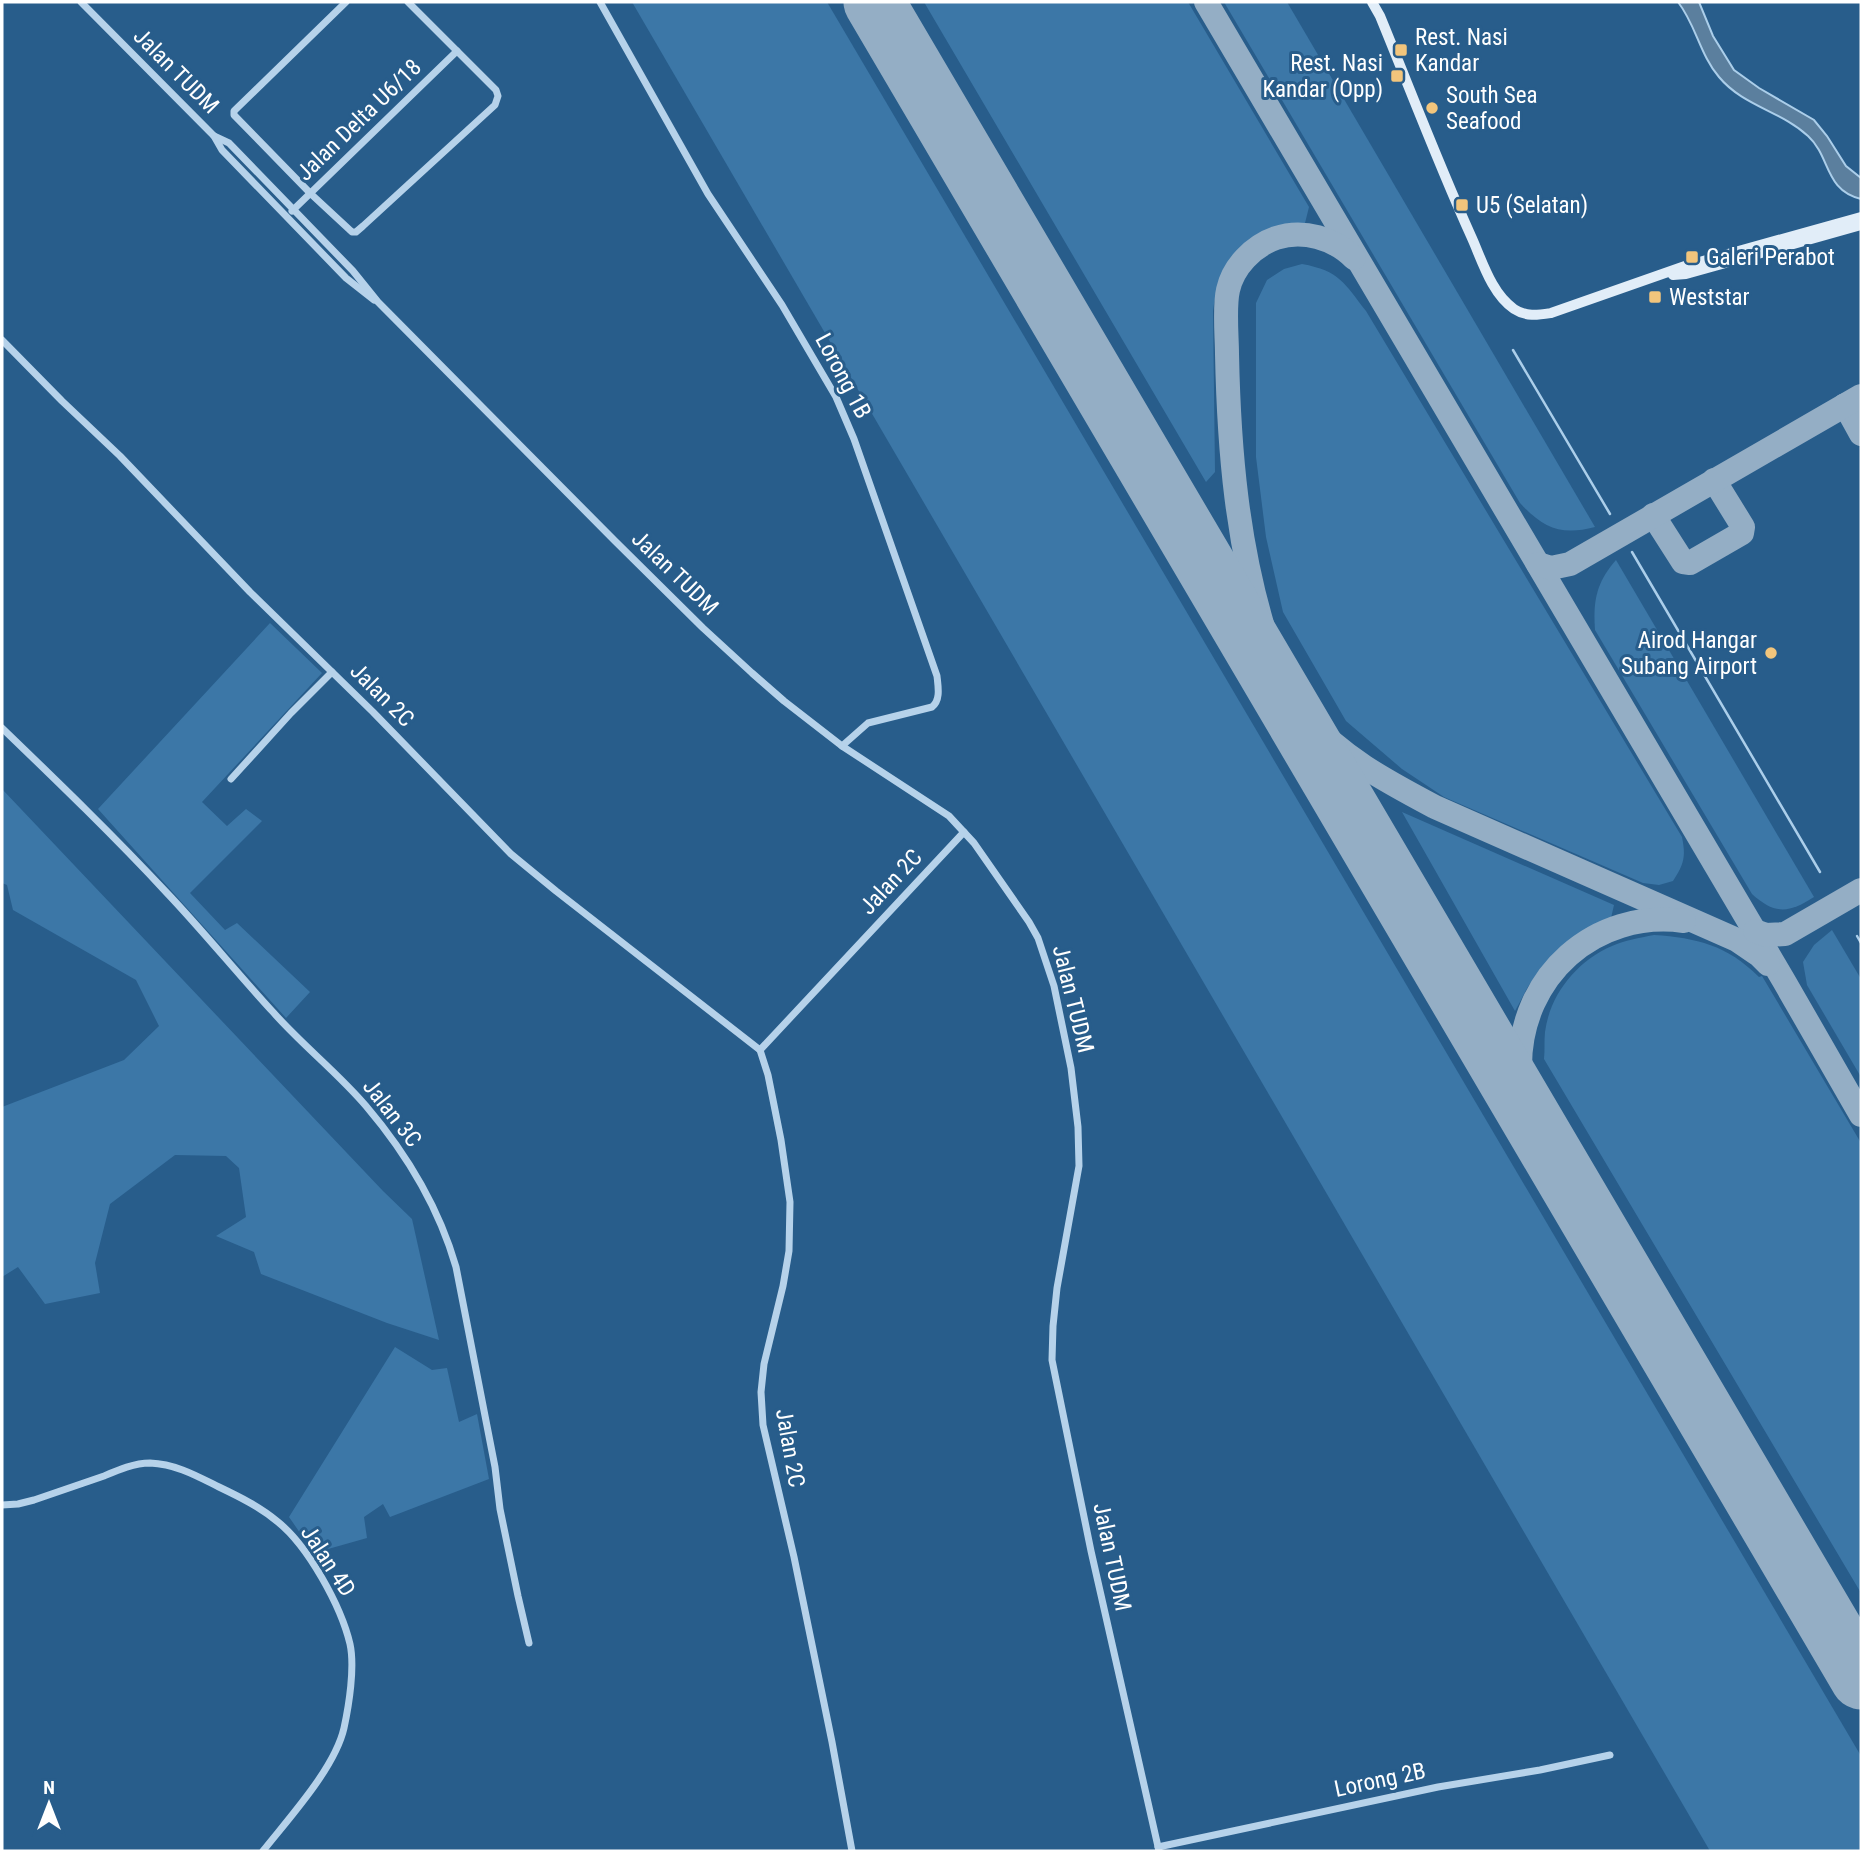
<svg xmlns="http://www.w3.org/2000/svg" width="1863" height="1853" viewBox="0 0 1863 1853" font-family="'Roboto Condensed',sans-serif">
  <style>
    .green { fill: #3c77a7 }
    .water { fill: #5b7f9e; stroke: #abceea; stroke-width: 2 }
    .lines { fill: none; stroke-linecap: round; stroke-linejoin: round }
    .stream { stroke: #abceea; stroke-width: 2.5 }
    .taxiway { stroke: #94aec5; stroke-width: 24 }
    .runway { stroke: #94aec5; stroke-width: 61 }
    .street { stroke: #b6d2ea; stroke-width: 7 }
    .secondary { stroke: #e1edf8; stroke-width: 10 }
    .poi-dot { fill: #f2c57c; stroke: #285d8b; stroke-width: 2.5 }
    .labels { text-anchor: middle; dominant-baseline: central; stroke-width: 6; stroke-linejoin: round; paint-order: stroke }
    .poi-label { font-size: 23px; fill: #fff; stroke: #285d8b; text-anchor: start }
    .street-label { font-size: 23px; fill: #fff; stroke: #285d8b }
  </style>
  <rect width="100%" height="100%" fill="#285d8b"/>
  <g class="green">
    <path d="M 632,2 L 827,2 L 1861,1756 L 1861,1851 L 1710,1851 Z"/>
    <path d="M 924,2 L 1188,2 L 1309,207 L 1305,223 C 1251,230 1220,254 1213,311 L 1215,472 L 1206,482 Z"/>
    <path d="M 1224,2 L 1287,2 L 1595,527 C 1561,536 1543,528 1520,503 Z"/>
    <path d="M 1302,264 C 1340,271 1344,283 1366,311 L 1682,837 C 1686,857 1684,864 1673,881 L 1659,885 L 1643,883 L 1444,797 L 1402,769 L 1346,721 L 1283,612 L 1266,537 L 1256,457 L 1256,303 L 1267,280 L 1284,269 Z"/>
    <path d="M 1616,560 L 1814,897 C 1789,913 1775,915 1752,894 L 1595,630 C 1593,601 1596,583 1616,560 Z"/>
    <path d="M 270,623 L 322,673 L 202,802 L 227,826 L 246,809 L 262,821 L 190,893 L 225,930 L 237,923 L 310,992 L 286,1018 L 98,809 Z"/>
    <path d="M 2,789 L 383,1191 L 412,1219 L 439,1340 L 387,1323 L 261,1274 L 254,1252 L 216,1236 L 246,1217 L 239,1168 L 226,1156 L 175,1155 L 110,1204 L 95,1263 L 100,1293 L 45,1304 L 18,1267 L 2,1277 L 2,1107 L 124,1060 L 159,1026 L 136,980 L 13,910 L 7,885 L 2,883 Z"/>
    <path d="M 1402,812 L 1614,905 L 1611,918 C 1581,934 1552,953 1532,981 C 1525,990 1521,1001 1515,1011 Z"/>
    <path d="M 1832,930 L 1861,979 L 1861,1077 L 1807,985 L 1803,962 L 1814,945 Z"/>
    <path d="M 1654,935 C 1697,938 1727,945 1759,977 L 1762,976 L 1861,1143 L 1861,1593 L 1544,1059 C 1545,1050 1544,1041 1545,1032 C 1550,994 1577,961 1612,946 C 1625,940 1639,938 1654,935 Z"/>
    <path d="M 395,1347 L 432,1370 L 447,1368 L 459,1422 L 477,1414 L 489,1479 L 390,1517 L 383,1504 L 364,1517 L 367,1538 L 314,1553 L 289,1517 Z"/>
  </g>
  <path class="water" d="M 1678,2 L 1699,2 L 1713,36 L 1734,70 L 1759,88 L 1814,120 L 1827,136 L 1846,166 L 1861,178 L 1861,199 C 1824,190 1831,157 1808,136 C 1781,111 1743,106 1719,77 C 1700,55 1696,25 1678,2 Z"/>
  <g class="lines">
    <g class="stream">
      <path d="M 1513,350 L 1610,514"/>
      <path d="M 1632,552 L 1820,872"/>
      <path d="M 1857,936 L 1861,943"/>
    </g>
    <g class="taxiway">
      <path d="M 1206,2 L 1784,981 L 1861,1115"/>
      <path d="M 1845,405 L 1861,434"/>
      <path d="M 1653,515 L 1683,562 L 1690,563 L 1742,533 L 1743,527 L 1714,480"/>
      <path d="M 1538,564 L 1551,568 L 1570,564 L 1861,396"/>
      <path d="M 1304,715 C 1342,758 1386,781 1435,807 L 1737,940 L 1759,955 L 1768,964"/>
      <path d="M 1311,745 C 1296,709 1278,675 1266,637 C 1237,545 1229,450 1227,354 C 1227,337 1224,307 1228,290 C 1233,267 1253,246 1276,238 C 1303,229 1334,238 1354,258"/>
      <path d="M 1755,931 L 1766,935 L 1785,934 L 1861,890"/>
      <path d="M 1542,1138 C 1532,1115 1521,1092 1520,1066 C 1520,976 1595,909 1684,921"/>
    </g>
    <path class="runway" d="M 874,2 L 1861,1679"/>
    <g class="street">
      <path d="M 81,2 L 214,136 L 222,150 L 346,278 L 374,300"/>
      <path d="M 346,2 L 234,111 L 234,115 L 311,194 L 352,232 L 356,232 L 363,226 L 495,105 L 498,96 L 496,90 L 408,2"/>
      <path d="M 600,2 L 708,194 L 782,305 L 836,397 L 854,439 L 937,676 C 938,686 941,700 932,707 L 868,723 L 842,746"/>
      <path d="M 214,136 L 229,143 L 353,271 L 378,302 L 615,541 L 703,628 L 752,673 L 784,701 L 842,746 L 949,816 L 974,843 L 1029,922 L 1038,938 L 1054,986 L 1071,1068 L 1078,1127 L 1079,1166 L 1057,1288 L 1053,1326 L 1052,1360 L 1091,1551 L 1159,1851"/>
      <path d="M 292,211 L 457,51"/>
      <path d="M 2,340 L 62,401 L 120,456 L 250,592 L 373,712 L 511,854 L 556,891 L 760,1050 L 768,1075 L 781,1140 L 790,1202 L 789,1251 L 783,1286 L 764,1364 L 761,1392 L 763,1425 L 794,1557 L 832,1742 L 852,1851"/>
      <path d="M 2,728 C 58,782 114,836 167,893 C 204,932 237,973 273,1012 C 302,1045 338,1073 366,1106 C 406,1153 439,1208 456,1267 L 495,1467 L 500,1509 L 518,1596 L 529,1643"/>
      <path d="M 231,779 L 291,713 L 332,672"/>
      <path d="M 760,1050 L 964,832"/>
      <path d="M 2,1505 L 18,1504 L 34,1500 C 57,1492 81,1484 104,1476 C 118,1470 134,1463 150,1463 C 176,1464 197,1476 219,1487 C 240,1497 260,1507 278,1522 C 308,1546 341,1606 350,1644 C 355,1667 349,1705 344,1728 C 335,1768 289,1818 263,1851"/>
      <path d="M 1158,1847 L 1438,1787 L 1540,1770 L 1610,1755"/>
    </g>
    <g class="secondary">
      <path d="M 1372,2 L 1380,16 C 1410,89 1438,163 1471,236 C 1482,260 1491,293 1514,309 C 1526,317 1538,315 1551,313 L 1685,266 L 1861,217"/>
      <path d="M 1673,275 L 1686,274 L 1747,257 L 1861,225"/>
    </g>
  </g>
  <g class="poi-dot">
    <rect x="1394" y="43" width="14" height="14" rx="3.5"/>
    <rect x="1390" y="69" width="14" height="14" rx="3.5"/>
    <circle cx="1432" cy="108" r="7"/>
    <rect x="1455" y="198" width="14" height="14" rx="3.5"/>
    <rect x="1685" y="250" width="14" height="14" rx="3.5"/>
    <rect x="1648" y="290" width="14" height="14" rx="3.5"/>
    <circle cx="1771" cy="653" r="7"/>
  </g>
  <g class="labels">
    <g class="poi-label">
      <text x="1415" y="37">Rest. Nasi<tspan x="1415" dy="26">Kandar</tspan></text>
      <text x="1383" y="63" text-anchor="end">Rest. Nasi<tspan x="1383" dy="26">Kandar (Opp)</tspan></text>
      <text x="1446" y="95">South Sea<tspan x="1446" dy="26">Seafood</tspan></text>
      <text x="1476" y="205">U5 (Selatan)</text>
      <text x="1706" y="257">Galeri Perabot</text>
      <text x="1669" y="297">Weststar</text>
      <text x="1757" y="640" text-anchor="end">Airod Hangar<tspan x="1757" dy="26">Subang Airport</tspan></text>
    </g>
    <g class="street-label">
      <text transform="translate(176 71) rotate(45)">Jalan TUDM</text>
      <text transform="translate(359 120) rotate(-44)">Jalan Delta U6/18</text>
      <text transform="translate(843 376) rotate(62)">Lorong 1B</text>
      <text transform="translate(675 573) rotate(44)">Jalan TUDM</text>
      <text transform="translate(382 695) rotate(45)">Jalan 2C</text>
      <text transform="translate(891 882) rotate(-47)">Jalan 2C</text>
      <text transform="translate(1073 999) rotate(76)">Jalan TUDM</text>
      <text transform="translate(392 1113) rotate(52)">Jalan 3C</text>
      <text transform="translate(790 1448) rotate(80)">Jalan 2C</text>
      <text transform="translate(1112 1557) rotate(78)">Jalan TUDM</text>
      <text transform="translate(328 1561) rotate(57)">Jalan 4D</text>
      <text transform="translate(1380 1780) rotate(-12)">Lorong 2B</text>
    </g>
  </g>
  <rect width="1863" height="1853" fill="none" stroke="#ffffff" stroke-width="7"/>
  <g transform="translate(49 1804)" stroke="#285d8b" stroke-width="5" paint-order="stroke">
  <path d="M0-5L12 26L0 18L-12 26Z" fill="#ffffff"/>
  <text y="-10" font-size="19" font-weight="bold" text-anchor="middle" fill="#ffffff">N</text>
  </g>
</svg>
